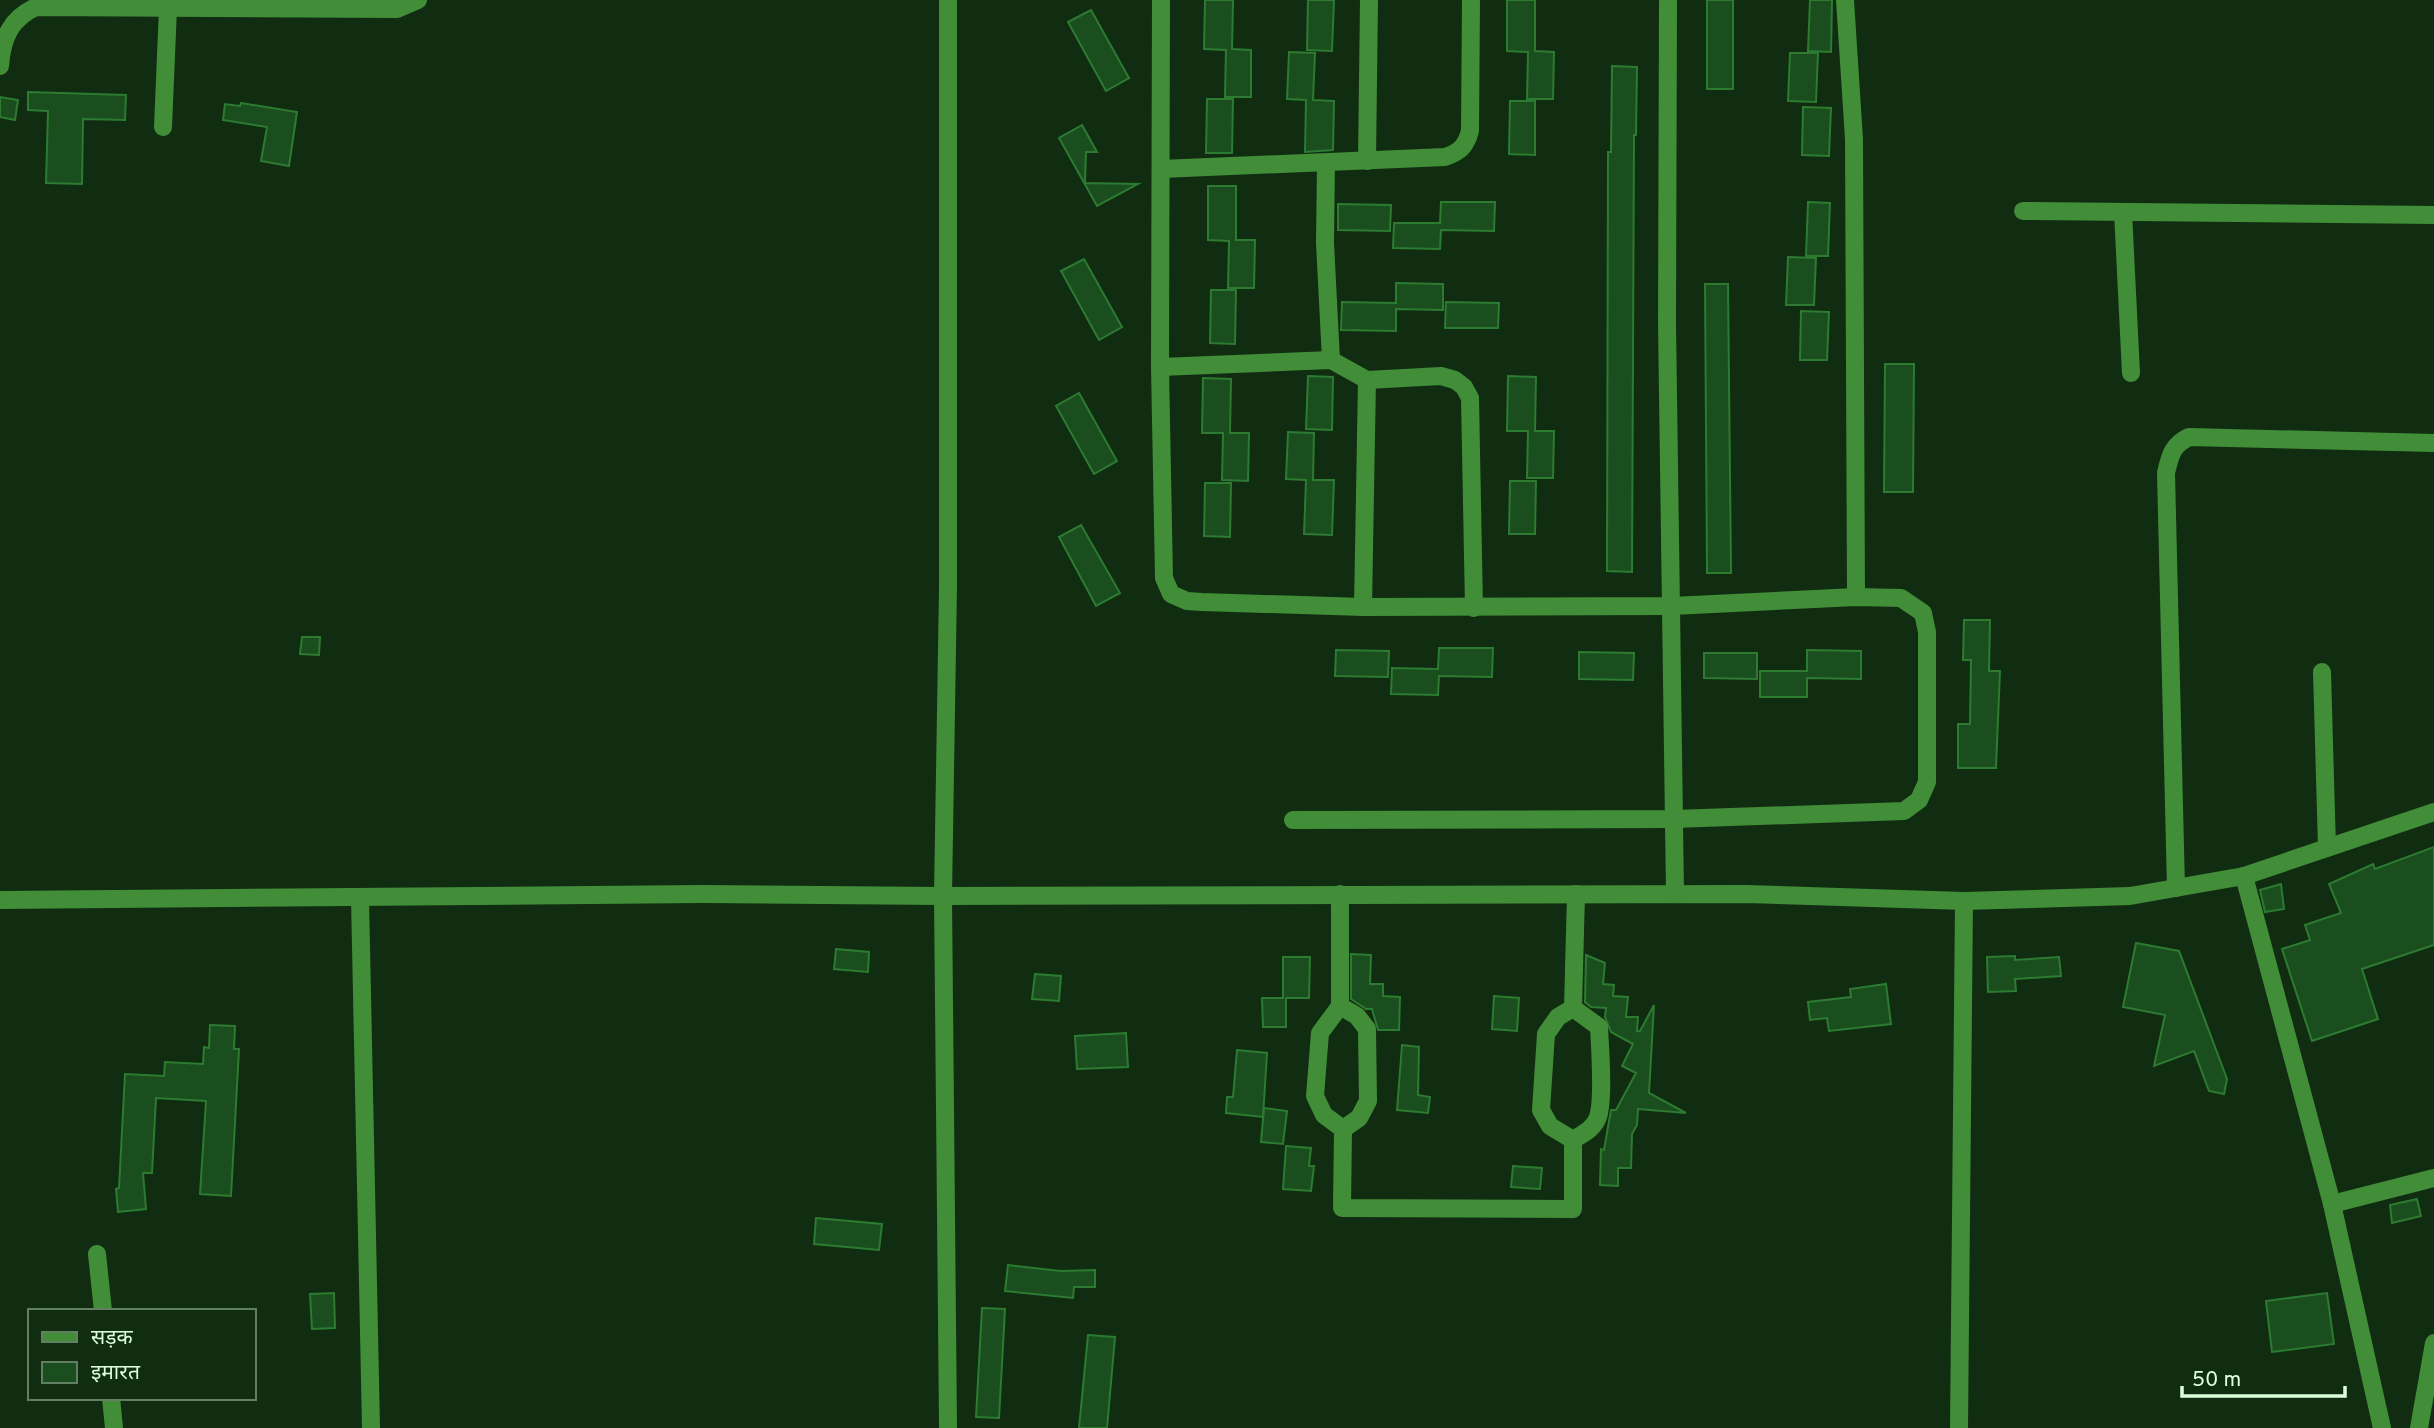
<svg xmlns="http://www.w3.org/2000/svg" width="2434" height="1428" viewBox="0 0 2434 1428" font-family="Overpass,'Noto Sans Devanagari',sans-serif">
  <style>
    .building { fill: #1b4e1e; stroke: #2c7b31; stroke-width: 2 }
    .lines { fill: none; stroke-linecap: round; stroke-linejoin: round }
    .minor { stroke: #418d38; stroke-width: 18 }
  </style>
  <rect width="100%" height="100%" fill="#102c11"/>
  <g class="building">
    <path d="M 1205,0 L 1233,0 L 1232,49 L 1251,50 L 1251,97 L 1225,97 L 1226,50 L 1204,49 Z"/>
    <path d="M 1308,0 L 1334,0 L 1332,51 L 1307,50 Z"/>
    <path d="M 1507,0 L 1535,0 L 1535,51 L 1554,52 L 1553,99 L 1527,99 L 1528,52 L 1507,51 Z"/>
    <rect x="1707" y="0" width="26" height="89"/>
    <path d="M 1810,0 L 1832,0 L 1831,52 L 1808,51 Z"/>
    <path d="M 1091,10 L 1129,78 L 1106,91 L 1068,22 Z"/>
    <path d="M 1289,52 L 1315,53 L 1313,100 L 1334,101 L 1333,150 L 1305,152 L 1306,100 L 1287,99 Z"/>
    <path d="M 1790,53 L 1818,53 L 1816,102 L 1788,101 Z"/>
    <path d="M 1612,66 L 1637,67 L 1636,135 L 1634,135 L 1632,572 L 1607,571 L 1608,152 L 1611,152 Z"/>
    <path d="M 28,92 L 126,95 L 125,120 L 83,119 L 82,184 L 46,183 L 48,111 L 28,110 Z"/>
    <path d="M 0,97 L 18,100 L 15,120 L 0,117 Z"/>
    <path d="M 1207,99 L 1233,99 L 1232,153 L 1206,153 Z"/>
    <path d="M 1510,101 L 1535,101 L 1535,155 L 1509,154 Z"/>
    <path d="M 241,103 L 297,112 L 289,166 L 261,161 L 267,127 L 223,120 L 225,104 L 240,106 Z"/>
    <path d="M 1803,107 L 1831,108 L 1829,156 L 1802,155 Z"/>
    <path d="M 1082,125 L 1097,152 L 1086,152 L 1085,183 L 1138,184 L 1097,206 L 1059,138 Z"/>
    <path d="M 1208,186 L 1236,186 L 1236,240 L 1255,240 L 1254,288 L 1228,288 L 1229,241 L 1208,240 Z"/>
    <path d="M 1441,202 L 1495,202 L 1494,231 L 1441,230 L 1440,249 L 1393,248 L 1394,223 L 1440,223 Z"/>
    <path d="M 1808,202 L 1830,203 L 1828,256 L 1806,256 Z"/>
    <path d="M 1338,204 L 1391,205 L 1390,231 L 1338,230 Z"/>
    <path d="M 1788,257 L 1816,258 L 1814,305 L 1786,305 Z"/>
    <path d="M 1084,259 L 1122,327 L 1099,340 L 1061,271 Z"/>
    <path d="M 1396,283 L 1443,284 L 1443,310 L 1396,309 L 1396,331 L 1341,330 L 1342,302 L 1396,303 Z"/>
    <path d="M 1705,284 L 1728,284 L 1731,573 L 1707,573 Z"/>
    <path d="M 1211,290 L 1236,290 L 1235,344 L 1210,343 Z"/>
    <path d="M 1446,302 L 1499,303 L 1498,328 L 1445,328 Z"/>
    <path d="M 1801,311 L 1829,312 L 1827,360 L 1800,360 Z"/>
    <path d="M 1885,364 L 1914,364 L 1913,492 L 1884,492 Z"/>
    <path d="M 1308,376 L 1333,377 L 1332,430 L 1306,429 Z"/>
    <path d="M 1508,376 L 1536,377 L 1535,431 L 1554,431 L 1553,478 L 1527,478 L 1528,431 L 1507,431 Z"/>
    <path d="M 1203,378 L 1231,379 L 1230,433 L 1249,433 L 1248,481 L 1222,480 L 1223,433 L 1202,433 Z"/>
    <path d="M 1079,393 L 1117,461 L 1094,474 L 1056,406 Z"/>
    <path d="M 1288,432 L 1314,433 L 1313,480 L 1334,480 L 1332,535 L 1304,534 L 1306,480 L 1286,479 Z"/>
    <path d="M 1510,481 L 1536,481 L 1535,534 L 1509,534 Z"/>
    <path d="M 1205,483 L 1231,483 L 1230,537 L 1204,536 Z"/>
    <path d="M 1081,525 L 1120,593 L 1096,606 L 1059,537 Z"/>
    <path d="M 1964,620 L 1990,620 L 1989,671 L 2000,671 L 1996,768 L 1958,768 L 1958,724 L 1970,724 L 1971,660 L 1963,660 Z"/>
    <path d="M 302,637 L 320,637 L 319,655 L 300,654 Z"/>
    <path d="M 1439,648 L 1493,648 L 1492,677 L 1439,676 L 1438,695 L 1391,694 L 1392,668 L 1438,669 Z"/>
    <path d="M 1336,650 L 1389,651 L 1388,677 L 1335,676 Z"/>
    <path d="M 1807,650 L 1861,651 L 1861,679 L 1807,678 L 1807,697 L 1760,697 L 1760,671 L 1807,671 Z"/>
    <path d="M 1579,652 L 1634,653 L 1633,680 L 1579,679 Z"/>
    <path d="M 1704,653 L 1757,653 L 1757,679 L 1704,678 Z"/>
    <path d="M 2434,847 L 2434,945 L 2362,969 L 2378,1019 L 2312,1041 L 2282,949 L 2310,940 L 2305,925 L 2341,913 L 2329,884 L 2373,864 L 2375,869 Z"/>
    <path d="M 2281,884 L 2284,909 L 2265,912 L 2260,890 Z"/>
    <path d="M 2136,943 L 2179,951 L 2227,1079 L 2224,1094 L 2209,1091 L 2194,1051 L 2154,1066 L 2165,1015 L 2123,1007 Z"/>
    <path d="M 836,949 L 869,952 L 868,972 L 834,969 Z"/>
    <path d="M 1351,954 L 1371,955 L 1370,984 L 1383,984 L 1383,996 L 1400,997 L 1399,1030 L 1378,1030 L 1372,1009 L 1366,1009 L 1351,999 Z"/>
    <path d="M 1586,955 L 1605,963 L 1603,984 L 1614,985 L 1613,996 L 1628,997 L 1626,1017 L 1638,1017 L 1637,1031 L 1640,1031 L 1654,1005 L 1649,1093 L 1686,1113 L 1638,1109 L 1637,1125 L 1632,1134 L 1631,1168 L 1618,1168 L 1618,1186 L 1600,1185 L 1601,1149 L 1604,1150 L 1611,1110 L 1616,1110 L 1636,1073 L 1622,1066 L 1633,1044 L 1611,1032 L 1605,1017 L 1606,1008 L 1591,1007 L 1585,1002 Z"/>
    <path d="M 2015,956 L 2015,960 L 2059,957 L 2061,976 L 2015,979 L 2016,991 L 1988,992 L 1987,957 Z"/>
    <path d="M 1283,957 L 1310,957 L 1309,998 L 1286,998 L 1286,1027 L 1263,1027 L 1262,998 L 1283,998 Z"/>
    <path d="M 1035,974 L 1061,976 L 1059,1001 L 1032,999 Z"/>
    <path d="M 1886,984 L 1891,1024 L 1829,1031 L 1827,1018 L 1810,1020 L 1808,1002 L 1851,997 L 1850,989 Z"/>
    <path d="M 1494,996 L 1519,998 L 1517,1031 L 1492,1029 Z"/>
    <path d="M 210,1025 L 235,1026 L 234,1049 L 239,1049 L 231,1196 L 200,1194 L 206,1101 L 156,1098 L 152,1173 L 143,1173 L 146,1209 L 118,1212 L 116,1189 L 119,1188 L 125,1074 L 164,1076 L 165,1062 L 203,1064 L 204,1047 L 209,1048 Z"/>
    <path d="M 1126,1033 L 1128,1067 L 1077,1069 L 1075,1036 Z"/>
    <path d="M 1402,1045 L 1419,1047 L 1418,1095 L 1430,1097 L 1428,1113 L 1397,1110 Z"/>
    <path d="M 1237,1050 L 1267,1053 L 1263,1117 L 1226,1113 L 1227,1097 L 1233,1097 Z"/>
    <path d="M 1264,1108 L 1287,1111 L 1283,1144 L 1261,1142 Z"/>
    <path d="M 1286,1146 L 1311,1148 L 1309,1166 L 1314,1166 L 1311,1191 L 1283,1189 Z"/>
    <path d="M 1513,1166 L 1542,1168 L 1540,1189 L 1511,1187 Z"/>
    <path d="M 2417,1199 L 2421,1216 L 2392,1223 L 2390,1205 Z"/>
    <path d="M 816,1218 L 882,1224 L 879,1250 L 814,1244 Z"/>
    <path d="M 1008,1265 L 1061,1271 L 1095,1270 L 1095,1287 L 1074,1287 L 1073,1298 L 1005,1291 Z"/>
    <path d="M 334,1293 L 335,1328 L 312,1329 L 310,1294 Z"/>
    <path d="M 2327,1293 L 2334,1344 L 2272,1352 L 2266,1301 Z"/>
    <path d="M 982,1308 L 1005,1309 L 999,1418 L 976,1417 Z"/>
    <path d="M 1088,1335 L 1115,1337 L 1107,1428 L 1079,1428 Z"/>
  </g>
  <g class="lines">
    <g class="minor">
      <path d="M 948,0 L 948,586 L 943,896 L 1746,894 L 1964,901 L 2130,896 L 2244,876 L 2434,812"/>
      <path d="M 1161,0 L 1160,367 L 1164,578 L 1171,594 L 1187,601 L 1202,602 L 1363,607 L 1672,606 L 1856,597 L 1901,598 L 1923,613 L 1927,632 L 1927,782 L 1919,800 L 1904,811 L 1674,819 L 1293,820"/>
      <path d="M 1668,0 L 1667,323 L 1675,894"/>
      <path d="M 1845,0 L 1854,139 L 1856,597"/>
      <path d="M 0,66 C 2,38 11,18 36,7 L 397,9 L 418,0"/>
      <path d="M 163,127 L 168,8"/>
      <path d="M 1367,161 L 1369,0"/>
      <path d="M 1326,164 L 1325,243 L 1331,360"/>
      <path d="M 1161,169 L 1445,157 C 1460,152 1466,146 1470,131 L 1471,0"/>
      <path d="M 2023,211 L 2434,215"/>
      <path d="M 2123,212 L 2131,373"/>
      <path d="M 1160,367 L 1331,360 L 1367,380 L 1441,376 L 1455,380 L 1464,387 L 1470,398 L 1474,608"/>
      <path d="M 1363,607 L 1367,380"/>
      <path d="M 2322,672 L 2327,848"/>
      <path d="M 2244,876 L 2332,1204 L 2382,1428"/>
      <path d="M 2176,888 L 2166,473 C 2170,456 2172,445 2189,437 L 2434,443"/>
      <path d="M 1340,894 L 1340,1006 L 1320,1033 L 1315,1096 L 1324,1115 L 1343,1129 L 1342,1208 L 1573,1209 L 1573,1140 C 1582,1134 1594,1129 1598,1117 C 1604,1098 1600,1048 1599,1027 L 1573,1008 L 1576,894"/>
      <path d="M 360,898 L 371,1428"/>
      <path d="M 0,900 L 702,894 L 943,896 L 948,1428"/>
      <path d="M 1340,1006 L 1357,1016 L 1367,1029 L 1368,1101 L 1359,1118 L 1343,1129"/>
      <path d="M 1573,1008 L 1558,1017 L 1546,1034 L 1541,1110 L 1550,1126 L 1573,1140"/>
      <path d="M 2332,1204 L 2434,1178"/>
      <path d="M 97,1254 L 103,1311"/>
      <path d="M 111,1398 L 114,1428"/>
      <path d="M 1959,1428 L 1964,901"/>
      <path d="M 2419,1428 L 2434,1343"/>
    </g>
  </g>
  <rect x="28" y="1309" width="228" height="91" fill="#102c11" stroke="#618061" stroke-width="2"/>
  <rect x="42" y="1332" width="35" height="10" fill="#418d38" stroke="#618061" stroke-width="2"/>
  <text x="91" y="1344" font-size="21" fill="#dbffda">सड़क</text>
  <rect x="42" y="1362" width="35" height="21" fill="#1b4e1e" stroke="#618061" stroke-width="2"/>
  <text x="91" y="1379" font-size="21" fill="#dbffda">इमारत</text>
  <path d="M2182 1386v10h163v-10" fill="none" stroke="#dbffda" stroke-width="3.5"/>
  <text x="2192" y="1386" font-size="21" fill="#dbffda" stroke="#102c11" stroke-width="5" paint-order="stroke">50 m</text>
</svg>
